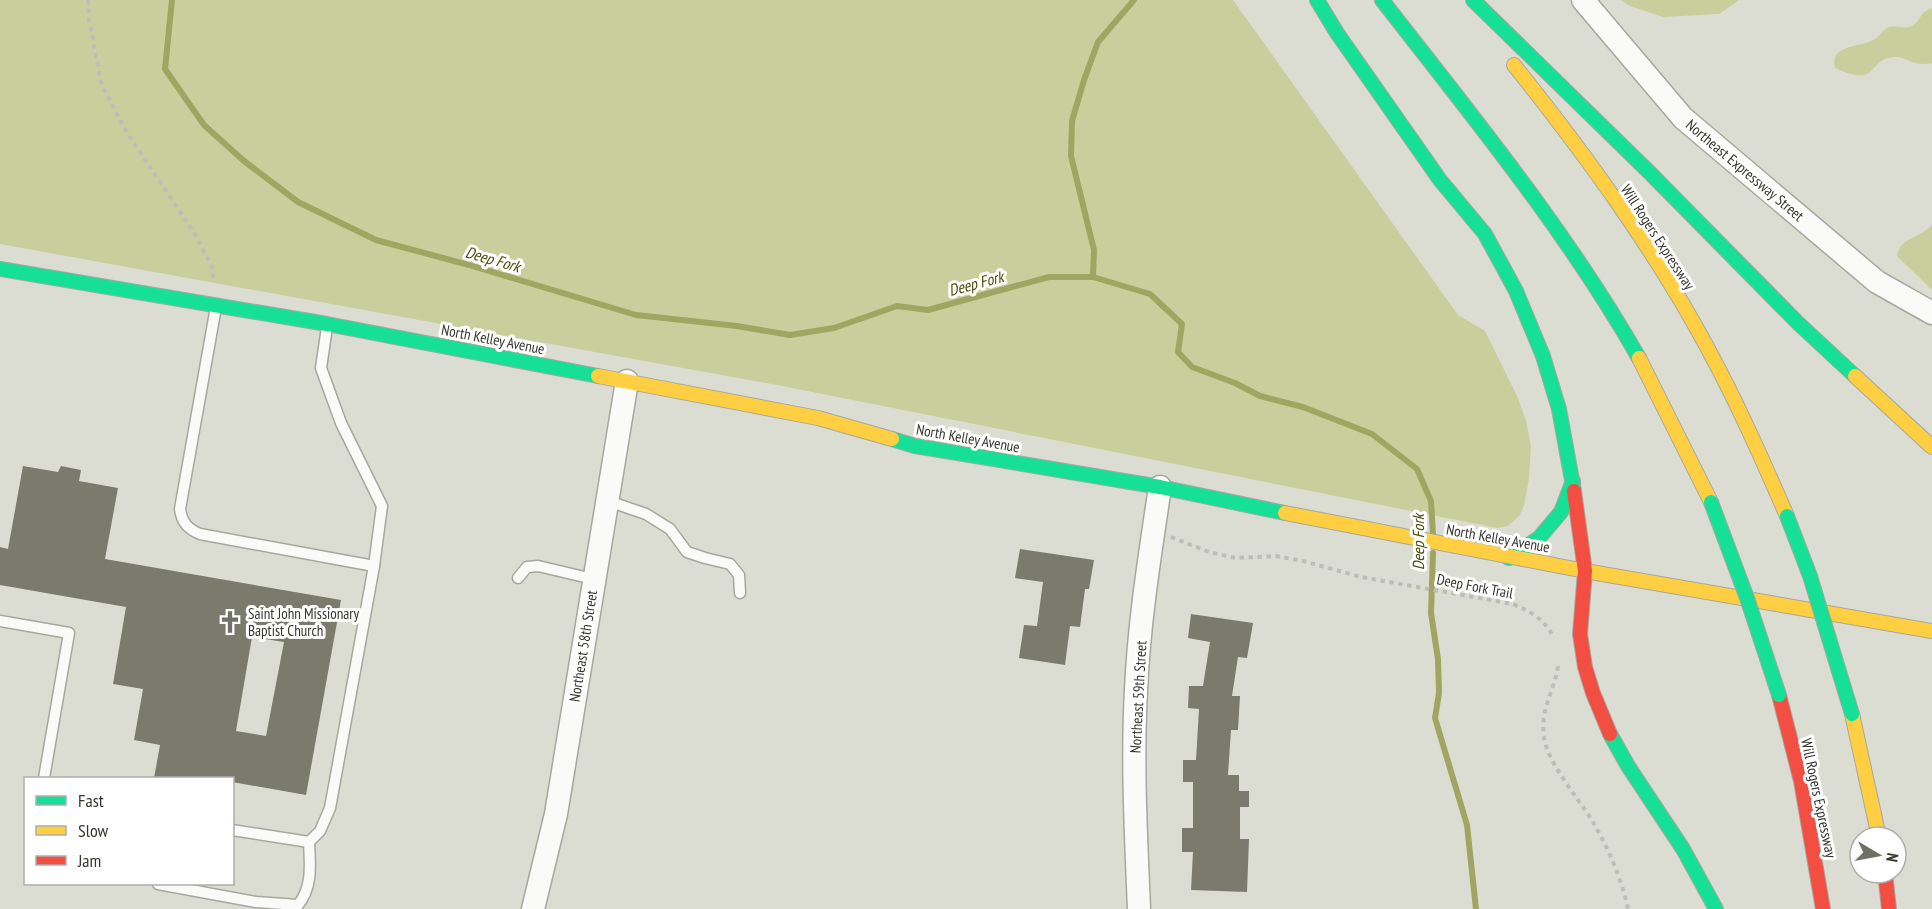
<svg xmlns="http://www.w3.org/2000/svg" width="1932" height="909" viewBox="0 0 1932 909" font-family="'PT Sans Narrow',sans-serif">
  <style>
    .green { fill: #c8cf9c }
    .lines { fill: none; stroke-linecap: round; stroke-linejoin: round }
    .stream { stroke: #9fa661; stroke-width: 6 }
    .building { fill: #7a7b6c; fill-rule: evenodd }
    .lane-casing { stroke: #a6a79e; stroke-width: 13 }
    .street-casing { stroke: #a6a79e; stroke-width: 25 }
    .fast-casing { stroke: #a6a79e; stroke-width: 16 }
    .slow-casing { stroke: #a6a79e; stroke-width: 16 }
    .jam-casing { stroke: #a6a79e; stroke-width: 16 }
    .path { stroke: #bebeb9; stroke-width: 4; stroke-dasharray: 4.5 4.5; stroke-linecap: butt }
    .lane { stroke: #fafaf8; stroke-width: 10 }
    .street { stroke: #fafaf8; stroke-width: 22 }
    .fast { stroke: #16e098; stroke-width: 14 }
    .slow { stroke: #ffcf43; stroke-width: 14 }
    .jam { stroke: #f24e42; stroke-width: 14 }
    .fast-bridge-casing { stroke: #a6a79e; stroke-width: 16; stroke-linecap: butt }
    .fast-bridge { stroke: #16e098; stroke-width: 14 }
    .labels { text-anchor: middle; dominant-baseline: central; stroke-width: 6; stroke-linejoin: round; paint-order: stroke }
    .street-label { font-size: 15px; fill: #35362e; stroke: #fff }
    .poi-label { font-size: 15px; fill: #35362e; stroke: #fff; text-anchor: start }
    .water-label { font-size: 16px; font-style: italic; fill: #484e05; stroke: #fff }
  </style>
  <rect width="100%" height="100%" fill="#dcddd2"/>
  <g class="green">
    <path d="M 0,0 L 1233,0 L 1458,315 L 1485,331 L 1518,398 L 1526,421 L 1531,446 L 1529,478 L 1524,506 L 1519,516 L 1508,526 L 1497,528 L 782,386 L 0,244 Z"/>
    <path d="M 1621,0 L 1739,0 L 1719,14 L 1663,17 L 1630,6 Z"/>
    <path d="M 1932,8 L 1932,63 C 1912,67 1906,56 1895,57 C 1866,58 1881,89 1835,68 C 1829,43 1862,48 1875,39 C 1881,35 1882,30 1889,27 C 1897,25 1905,30 1912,26 C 1922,20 1918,13 1932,8 Z"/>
    <path d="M 1932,224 L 1932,290 L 1897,256 C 1899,237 1923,238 1932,224 Z"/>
  </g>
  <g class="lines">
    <g class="stream">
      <path d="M 172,0 L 165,69 L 204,125 L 244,161 L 298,202 L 376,240 L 469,265 L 636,315 L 737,326 L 790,335 L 834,328 L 897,306 L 928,310 L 1049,277 L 1093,277 L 1150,294 L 1182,324 L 1178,352 L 1192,367 L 1235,383 L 1260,396 L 1303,407 L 1372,434 L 1417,469 L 1431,501 L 1433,534"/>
      <path d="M 1093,277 L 1094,250 L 1071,156 L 1072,121 L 1084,80 L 1098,42 L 1134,0"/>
      <path d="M 1433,553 L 1431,613 L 1438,659 L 1439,693 L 1435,718 L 1467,825 L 1476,909"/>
    </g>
  </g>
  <g class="building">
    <path d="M 23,466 L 58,472 L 61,466 L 81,470 L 79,481 L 118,488 L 105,559 L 341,600 L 306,795 L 232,782 L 232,778 L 154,778 L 160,745 L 134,740 L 143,689 L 113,684 L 126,607 L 0,585 L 0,547 L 8,549 ZM 252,637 L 284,642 L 266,736 L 236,731 Z"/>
    <path d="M 1020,549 L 1094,560 L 1089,589 L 1085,589 L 1080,627 L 1070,626 L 1065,665 L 1019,658 L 1024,625 L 1037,626 L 1043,582 L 1015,578 Z"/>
    <path d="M 1191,614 L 1253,623 L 1247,658 L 1238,657 L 1232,696 L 1240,696 L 1238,730 L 1231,730 L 1228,775 L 1239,775 L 1239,791 L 1249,791 L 1249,807 L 1240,807 L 1240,839 L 1249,839 L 1247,892 L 1191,890 L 1193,852 L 1182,852 L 1182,828 L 1193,828 L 1193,782 L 1183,782 L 1183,760 L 1196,760 L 1199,709 L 1188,708 L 1189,686 L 1203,686 L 1210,642 L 1188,638 Z"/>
  </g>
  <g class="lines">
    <g class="lane-casing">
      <g id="lane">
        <path d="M 216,307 L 180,509 C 182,523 188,529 200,534 L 374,566"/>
        <path d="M 608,501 L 646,514 L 670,529 L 687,552 L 705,558 L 730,564 L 739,575 L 740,593"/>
        <path d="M 518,578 L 527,567 L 538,566 L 593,579"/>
        <path d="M 0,621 L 69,633 L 44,778"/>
        <path d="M 232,830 L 309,842"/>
        <path d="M 158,884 L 256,902 L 298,905 C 313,887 310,864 309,842 L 320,831 L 330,808 L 374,566 L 382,506 L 341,423 L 321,368 L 327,327"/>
      </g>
    </g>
    <g class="street-casing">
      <g id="street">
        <path d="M 1583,0 L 1683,118 L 1877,282 L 1932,313"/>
        <path d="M 533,909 L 556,814 L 627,381"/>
        <path d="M 1139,909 C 1136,836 1132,763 1136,690 C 1139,622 1150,554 1160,487"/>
      </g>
    </g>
    <g class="fast-casing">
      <g id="fast">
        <path d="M 1317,0 L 1337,33 L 1440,180 L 1485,234 L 1516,291 L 1543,356 L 1559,409 L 1574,491"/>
        <path d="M 1382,0 C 1472,116 1566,230 1639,358"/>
        <path d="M 1473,0 L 1649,172 L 1798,323 L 1855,376"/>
        <path d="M 0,269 L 327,324 L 598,376"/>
        <path d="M 892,439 L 915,446 L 1160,487 L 1285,513"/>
        <path d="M 1509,558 L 1539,538 L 1561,512 L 1573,481"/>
        <path d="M 1610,734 L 1628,766 L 1683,849 L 1716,909"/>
      </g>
    </g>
    <g class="slow-casing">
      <g id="slow">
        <path d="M 1514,65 C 1585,154 1653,247 1707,347 C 1737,402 1762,459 1787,516"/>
        <path d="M 1639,358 L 1711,502"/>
        <path d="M 598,376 L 818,418 L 892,439"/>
        <path d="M 1855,376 L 1932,447"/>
        <path d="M 1285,513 L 1585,571"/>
        <path d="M 1585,571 L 1932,631"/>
        <path d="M 1852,714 L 1879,837"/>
      </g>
    </g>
    <g class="jam-casing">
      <g id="jam">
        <path d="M 1574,491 L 1585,571 L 1580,634 L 1585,667 L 1593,693 L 1610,734"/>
        <path d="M 1779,695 L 1801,781 L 1823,909"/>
        <path d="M 1885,873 L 1889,909"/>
      </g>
    </g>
    <g class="path">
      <path d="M 88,0 L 89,20 L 102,86 L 129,136 L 195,234 L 212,267 L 214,282"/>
      <path d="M 1171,537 L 1209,552 L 1236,558 L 1276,556 L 1303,561 L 1361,577 L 1513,604 C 1531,612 1543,618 1553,636"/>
      <path d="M 1558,666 C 1554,693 1540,707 1544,737 C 1547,763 1581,801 1594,824 C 1609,850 1622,880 1628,909"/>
    </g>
    <use href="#lane" class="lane"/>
    <use href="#street" class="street"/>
    <use href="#fast" class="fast"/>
    <use href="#slow" class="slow"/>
    <use href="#jam" class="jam"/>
    <g class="fast-bridge-casing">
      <g id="fast-bridge">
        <path d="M 1711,502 L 1747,598 L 1779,695"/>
        <path d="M 1787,516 L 1810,576 L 1852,714"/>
      </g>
    </g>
    <use href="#fast-bridge" class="fast-bridge"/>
  </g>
  <defs>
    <g id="church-bare" transform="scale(1.8)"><path d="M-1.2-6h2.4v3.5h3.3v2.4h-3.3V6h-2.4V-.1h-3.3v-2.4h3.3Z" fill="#6f7067" stroke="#fff" stroke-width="2.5" paint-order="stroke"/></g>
  </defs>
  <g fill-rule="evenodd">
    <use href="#church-bare" x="230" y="622"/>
  </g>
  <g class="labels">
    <g class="street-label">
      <text transform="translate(1745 170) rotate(40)">Northeast Expressway Street</text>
      <text transform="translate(1658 237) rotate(57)">Will Rogers Expressway</text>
      <text transform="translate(493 339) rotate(11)">North Kelley Avenue</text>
      <text transform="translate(968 438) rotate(10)">North Kelley Avenue</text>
      <text transform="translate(1498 538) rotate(10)">North Kelley Avenue</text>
      <text transform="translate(1475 586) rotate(11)">Deep Fork Trail</text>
      <text transform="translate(583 646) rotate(-81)">Northeast 58th Street</text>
      <text transform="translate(1138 697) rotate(-87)">Northeast 59th Street</text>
      <text transform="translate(1819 798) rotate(78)">Will Rogers Expressway</text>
    </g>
    <g class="poi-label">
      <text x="248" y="613">Saint John Missionary<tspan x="248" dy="17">Baptist Church</tspan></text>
    </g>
    <g class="water-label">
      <text transform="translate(493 259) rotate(16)">Deep Fork</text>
      <text transform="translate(976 283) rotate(-15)">Deep Fork</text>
      <text transform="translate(1418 542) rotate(-90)">Deep Fork</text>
    </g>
  </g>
  <rect x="24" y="777" width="210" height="108" fill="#ffffff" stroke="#aeafab" stroke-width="1.5"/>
  <rect x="36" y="796" width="30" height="9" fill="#16e098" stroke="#aeafab" stroke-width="1.5"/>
  <text x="78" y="807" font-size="18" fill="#35362e">Fast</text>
  <rect x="36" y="826" width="30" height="9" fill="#ffcf43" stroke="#aeafab" stroke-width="1.5"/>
  <text x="78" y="837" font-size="18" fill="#35362e">Slow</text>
  <rect x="36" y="856" width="30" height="9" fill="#f24e42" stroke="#aeafab" stroke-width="1.5"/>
  <text x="78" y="867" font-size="18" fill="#35362e">Jam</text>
  <g transform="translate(1878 855) rotate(100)"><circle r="28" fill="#ffffff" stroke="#aeafab" stroke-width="1.5"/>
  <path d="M0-4.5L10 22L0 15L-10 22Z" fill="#6f7067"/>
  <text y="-9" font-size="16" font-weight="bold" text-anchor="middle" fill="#35362e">N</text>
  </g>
</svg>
